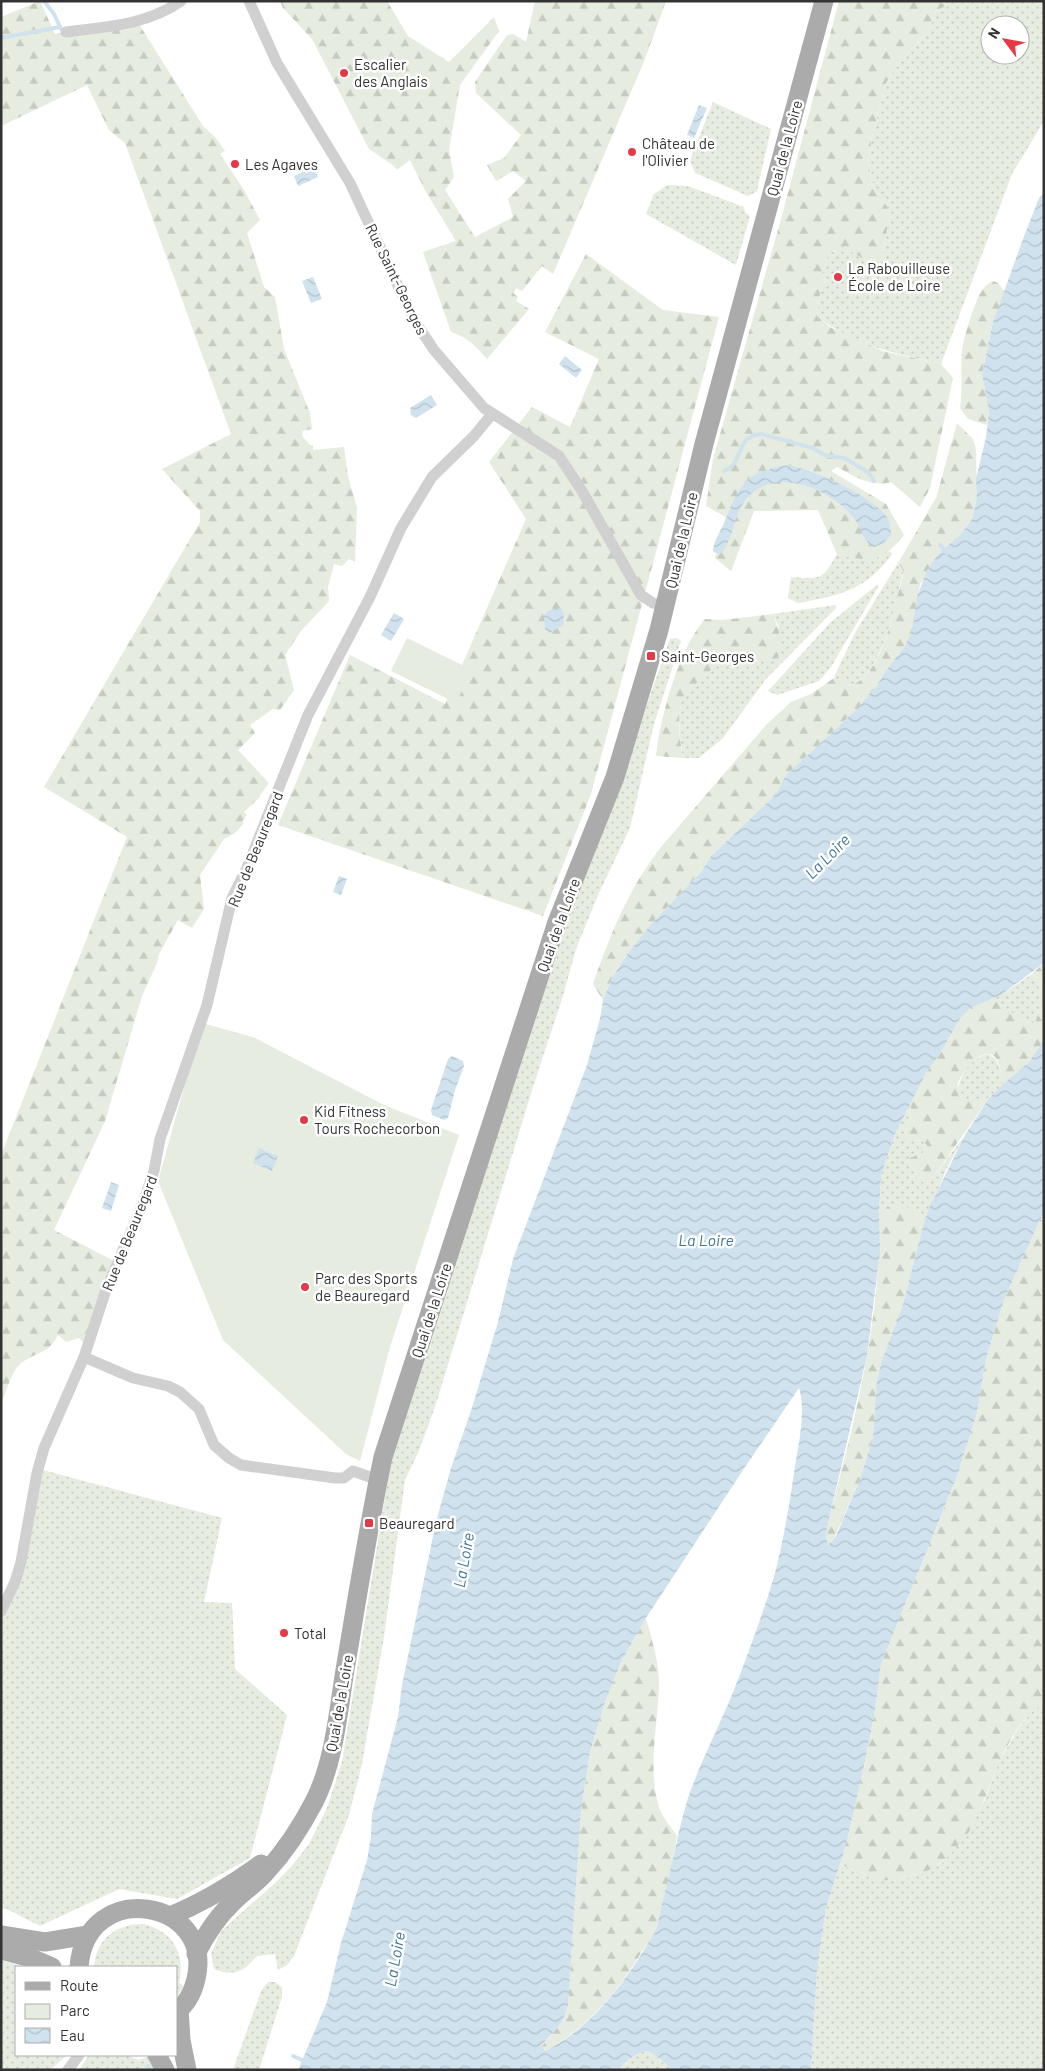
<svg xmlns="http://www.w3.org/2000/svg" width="1045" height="2071" viewBox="0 0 1045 2071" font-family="Barlow,sans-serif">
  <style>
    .grass { fill: url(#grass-dots); fill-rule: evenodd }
    .forest { fill: url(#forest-firs) }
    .park { fill: #e6ecdf }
    .water { fill: url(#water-waves); fill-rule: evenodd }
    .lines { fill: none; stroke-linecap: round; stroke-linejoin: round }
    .stream { stroke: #cfe2ee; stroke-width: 4 }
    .street { stroke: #d0d0d0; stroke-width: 11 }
    .primary { stroke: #ababab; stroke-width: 19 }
    .poi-dot { fill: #e63946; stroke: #fff; stroke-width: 2 }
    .labels { text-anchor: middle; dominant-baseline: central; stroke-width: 5; stroke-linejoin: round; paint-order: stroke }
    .poi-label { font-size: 15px; fill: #333; stroke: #fff; text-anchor: start }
    .street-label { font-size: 15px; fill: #333; stroke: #fff }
    .water-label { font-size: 16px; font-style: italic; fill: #3f7597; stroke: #fff }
  </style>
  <defs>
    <pattern id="grass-dots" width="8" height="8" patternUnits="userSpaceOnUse" patternTransform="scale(1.25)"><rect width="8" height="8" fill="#e6ecdf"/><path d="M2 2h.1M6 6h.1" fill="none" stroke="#c6cbc0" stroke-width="1.8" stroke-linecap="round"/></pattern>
    <pattern id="forest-firs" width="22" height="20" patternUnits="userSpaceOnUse" patternTransform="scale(1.25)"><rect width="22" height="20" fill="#e6ecdf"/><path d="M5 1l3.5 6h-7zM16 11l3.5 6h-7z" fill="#c6cbc0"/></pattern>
    <pattern id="water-waves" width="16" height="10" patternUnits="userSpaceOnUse" patternTransform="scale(1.25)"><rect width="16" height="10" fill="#cfe2ee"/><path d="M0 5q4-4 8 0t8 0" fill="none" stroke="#b2c2cd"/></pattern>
  </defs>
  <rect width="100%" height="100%" fill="#fff"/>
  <g class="grass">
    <path d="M 952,1 L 1044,1 L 1044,121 L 1012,174 L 941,364 C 898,354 852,345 817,316 L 819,297 L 826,278 L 822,273 L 830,252 L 849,250 L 865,260 L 882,259 L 890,212 L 882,198 L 874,190 L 868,162 L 872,137 L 886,83 L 898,64 L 929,31 L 936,11 L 950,4 ZM 990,25 L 1020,25 L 1020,55 L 990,55 Z"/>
    <path d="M 713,102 L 771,129 L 757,191 L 748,196 L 695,173 L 690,160 Z"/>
    <path d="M 667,185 L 688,186 L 744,207 L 745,212 L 750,216 L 736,265 L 646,214 L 654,194 Z"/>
    <path d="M 890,551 L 892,554 C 867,590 838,596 798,603 L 788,598 L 791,577 C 821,579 822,581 837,554 C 858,559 871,563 890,551 Z"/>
    <path d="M 898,563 L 903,573 C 895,604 883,677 849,686 L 840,680 L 834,678 L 835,675 L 855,633 Z"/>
    <path d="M 878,584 L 878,587 L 831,667 L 819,681 L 777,695 L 768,691 L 831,622 Z"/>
    <path d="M 836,605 L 836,608 L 766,679 L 723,738 L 699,758 L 683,758 C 681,744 676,714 682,701 C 688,690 721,657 733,655 C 743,653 750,658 758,662 L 779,628 L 773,614 Z"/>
    <path d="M 676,638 L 681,641 L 654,724 L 630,828 L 598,895 L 576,949 L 563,996 L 533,1087 L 435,1407 L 418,1453 L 405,1480 L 384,1637 L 362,1764 L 349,1815 L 294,1956 L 287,1965 L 278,1970 L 275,1954 L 257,1956 C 243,1972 234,1977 214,1969 L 211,1954 L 221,1931 L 274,1884 L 291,1867 L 309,1844 L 327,1808 L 342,1762 L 391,1460 L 559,939 L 596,847 L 670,639 Z"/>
    <path d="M 1032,974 C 1041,985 1044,996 1043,1010 L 1034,1023 C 1019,1023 1007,1005 990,999 L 1001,995 Z"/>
    <path d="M 988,1054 C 1000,1059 1001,1072 1003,1084 C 989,1099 977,1111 958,1095 C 957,1078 971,1057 988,1054 Z"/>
    <path d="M 911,1102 L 911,1113 L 905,1134 L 910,1142 L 916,1140 L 923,1141 L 927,1147 L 924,1152 L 909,1162 L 918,1179 L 934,1176 L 965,1135 L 947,1168 L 924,1222 C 908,1206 899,1200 879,1213 L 881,1176 L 894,1136 Z"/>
    <path d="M 43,1470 L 222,1518 L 204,1602 L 232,1603 L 235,1669 L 287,1715 L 250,1858 L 177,1899 L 119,1889 L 40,1926 L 7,1909 L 1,1909 L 1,1615 L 26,1563 Z"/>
    <path d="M 1040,1706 L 1044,1707 L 1044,2070 L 811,2070 L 817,1971 L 826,1908 L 840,1864 L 866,1876 L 903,1879 L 925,1872 L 943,1862 L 984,1802 L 999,1762 L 1016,1732 L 1030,1713 Z"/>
    <path d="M 144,1924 C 173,1931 186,1955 179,1983 L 184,1986 L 176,1998 L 176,1967 L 94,1967 C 96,1939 117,1923 144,1924 Z"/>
    <path d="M 1,1960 L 24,1967 L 16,1967 L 16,2055 L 67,2055 L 50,2070 L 1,2070 Z"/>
    <path d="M 268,1982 L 275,1982 L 282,1987 L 282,1997 L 259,2070 L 233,2070 L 261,1991 Z"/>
    <path d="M 645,2051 L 653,2054 L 672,2070 L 618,2070 L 638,2052 Z"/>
    <path d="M 89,2055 L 127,2055 L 138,2060 L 148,2057 L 157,2070 L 79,2070 Z"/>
  </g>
  <g class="forest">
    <path d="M 40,1 L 55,34 L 137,21 L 203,126 L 215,137 L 225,151 L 220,154 L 244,190 L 260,220 L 247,233 L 264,287 L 275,297 L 284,349 L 310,413 L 312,429 L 302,431 L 303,437 L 310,445 L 313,445 L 313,450 L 344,447 L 348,476 L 357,508 L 355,562 L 349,559 L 342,566 L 334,564 L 328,587 L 329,601 L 301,631 L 285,655 L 294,690 L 280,710 L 273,709 L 250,725 L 255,733 L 238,750 L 269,783 L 260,795 L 260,797 L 244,812 L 247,815 L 242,822 L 244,823 L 235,833 L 224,839 L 200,875 L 204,909 L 192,928 L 178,920 L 159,954 L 157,963 L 142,996 L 105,1121 L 54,1230 L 118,1263 L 88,1348 L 79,1338 L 66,1342 L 58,1335 C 48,1356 32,1352 18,1366 C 11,1374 4,1396 1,1407 L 1,1155 L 127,837 L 44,787 L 200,522 L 200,511 L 162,469 L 231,434 L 125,143 L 109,130 L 87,85 L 1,126 L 1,17 Z"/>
    <path d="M 280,1 L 387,1 L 408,36 L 449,62 L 494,17 L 499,31 L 460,85 L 449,150 L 454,177 L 445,190 L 475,237 L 513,217 L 508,199 L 526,181 L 513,171 L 496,181 L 487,165 L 504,158 L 521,135 L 476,93 L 475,82 L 507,35 L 513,34 L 526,42 L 535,1 L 666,1 L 645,59 L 553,274 L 542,266 L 522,291 L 516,288 L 513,293 L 518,297 L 516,301 L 529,309 L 487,359 C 476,346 467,337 451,332 L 423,252 L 456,241 L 426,192 L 410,160 L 397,170 L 394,166 L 369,149 L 312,39 L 283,8 Z"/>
    <path d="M 839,1 L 952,1 L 950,4 L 936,11 L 929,31 L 898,64 L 886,83 L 872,137 L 868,162 L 874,190 L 882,198 L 890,212 L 882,259 L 865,260 L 849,250 L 830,252 L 822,273 L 826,278 L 819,297 L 817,316 L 830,327 L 883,351 L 941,364 L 953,378 L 930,488 L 920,507 L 891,482 C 870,488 855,476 837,467 L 831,471 L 886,504 L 904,535 C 881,563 871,563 837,554 L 818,510 L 754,511 L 731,571 L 715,558 L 726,517 L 706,506 L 713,459 L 781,219 Z"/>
    <path d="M 586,254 L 663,310 L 719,317 L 591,794 L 543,916 L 278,825 L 350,655 L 445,704 L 526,519 L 489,462 L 532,407 L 570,427 L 599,359 L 545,332 Z"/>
    <path d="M 993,281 L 998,283 L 1005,292 L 993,322 L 982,374 L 989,412 L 987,425 L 968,419 L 960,408 C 963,389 960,370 962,350 C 964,336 969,322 974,308 C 978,297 982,286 993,281 Z"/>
    <path d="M 957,423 L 973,439 L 976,449 L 977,498 L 972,519 L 960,535 L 939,553 L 920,584 L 913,631 L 905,646 L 884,673 L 878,684 L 857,709 L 786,775 L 778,790 L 771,799 L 712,855 L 701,872 L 651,924 L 628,953 L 612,978 L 603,1000 L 593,984 C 610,935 629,888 661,847 L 767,724 L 791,702 L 811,694 L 834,678 L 840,680 L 849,686 C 879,678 891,623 897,597 C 899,590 903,580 903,573 C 903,570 900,566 898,563 L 936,498 Z"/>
    <path d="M 773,614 L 782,641 L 778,657 C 758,670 752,653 734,655 C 722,656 684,693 681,704 C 677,722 680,740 683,758 L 656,756 C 660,718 679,648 705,619 L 723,620 Z"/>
    <path d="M 1044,963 L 1044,1040 L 1028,1063 L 1003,1084 C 1001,1075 1001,1064 995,1057 C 983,1044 962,1072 958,1083 C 957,1087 958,1090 958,1095 C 969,1104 976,1103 989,1098 L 934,1176 L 929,1182 L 924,1183 L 918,1179 L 909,1162 L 910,1158 L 924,1152 L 927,1146 L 923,1141 L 916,1140 L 910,1142 L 906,1139 L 905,1134 L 911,1113 L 911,1102 L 926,1073 L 941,1052 L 960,1018 L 972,1007 L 990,999 C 1007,1005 1019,1023 1034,1023 C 1045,1007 1045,990 1032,974 Z"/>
    <path d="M 900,1205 L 909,1208 L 924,1222 L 903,1304 L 881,1363 L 876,1387 L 873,1437 L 860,1479 L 835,1536 L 828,1546 L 826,1535 L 829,1519 C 855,1420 882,1316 879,1213 L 890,1206 Z"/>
    <path d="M 1044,1211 L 1044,1707 L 1040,1706 C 1002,1732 992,1791 970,1830 C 966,1837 960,1842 956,1848 C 945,1860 935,1869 919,1874 C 882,1886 874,1880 840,1864 L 863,1771 L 875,1711 L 881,1664 L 957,1476 L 977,1413 L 986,1359 L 1004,1300 Z"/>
    <path d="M 646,1618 C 652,1640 659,1662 659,1685 C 658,1725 647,1768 659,1807 C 662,1817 671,1827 677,1836 C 671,1867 667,1900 655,1930 C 652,1938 646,1946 641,1953 C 617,1993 587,2028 545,2051 L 541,2047 L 562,2022 L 568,2006 L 581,1811 L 590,1752 L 605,1702 L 621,1662 Z"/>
  </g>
  <g class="park">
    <path d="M 407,638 L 472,670 L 456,703 L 391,671 Z"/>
    <path d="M 202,1023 L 253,1037 L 384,1105 L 459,1135 L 390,1347 L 360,1461 L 346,1454 L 223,1340 L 158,1181 Z"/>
  </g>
  <g class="water">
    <path d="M 699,105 L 707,108 L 694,138 L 687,135 Z"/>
    <path d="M 314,167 L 318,177 L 298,186 L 294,176 Z"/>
    <path d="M 1044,192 L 1044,963 L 1001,995 L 972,1007 L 960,1018 L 941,1052 L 926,1073 L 894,1136 L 881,1176 L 879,1213 L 880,1251 L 867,1356 L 829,1519 L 826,1535 L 828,1545 L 836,1536 L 860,1479 L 873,1437 L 876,1387 L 881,1363 L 903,1304 L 924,1222 L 930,1206 L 965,1135 L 989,1098 L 1003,1084 L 1028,1063 L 1044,1040 L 1044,1211 L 1004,1300 L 986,1359 L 977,1413 L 957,1476 L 881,1664 L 875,1711 L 863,1771 L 845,1848 L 826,1908 L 817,1971 L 811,2070 L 672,2070 C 646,2046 644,2045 618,2070 L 298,2070 L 327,2002 L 341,1943 L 367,1860 L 371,1837 L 372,1814 L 398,1717 L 402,1685 L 436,1522 L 451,1468 L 471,1411 L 498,1322 L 513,1259 L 587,1065 L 600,1019 L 603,1000 L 612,978 L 628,953 L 651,924 L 701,872 L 712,855 L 771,799 L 778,790 L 786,775 L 857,709 L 878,684 L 884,673 L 905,646 L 912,631 L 917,597 L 927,570 L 939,553 L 960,535 L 972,519 L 977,498 L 976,479 L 986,437 L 989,412 L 982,374 L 993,322 L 1023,239 L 1039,198 ZM 799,1388 C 806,1409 799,1443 795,1466 C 790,1502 784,1538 775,1573 C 765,1608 752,1643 739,1677 C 724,1718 702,1757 688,1798 C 677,1833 672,1869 662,1904 C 660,1914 658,1925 654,1933 C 628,1979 593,2027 545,2051 L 541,2046 L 562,2022 L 568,2006 L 581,1811 L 590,1752 L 605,1702 L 621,1662 L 646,1618 L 745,1467 Z"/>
    <path d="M 313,277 L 322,299 L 311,303 L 302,281 Z"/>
    <path d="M 565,356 L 582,370 L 576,378 L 559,364 Z"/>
    <path d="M 431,395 L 437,405 L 416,418 L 411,415 L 410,408 Z"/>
    <path d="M 788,465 C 817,471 863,492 884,513 C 889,519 891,527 891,535 L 884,543 L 874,547 C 862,542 862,527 853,517 C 830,489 778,467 749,496 C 733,512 735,537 721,554 L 713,552 C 713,541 720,533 724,523 C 739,486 745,471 788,465 Z"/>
    <path d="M 559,607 C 564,610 565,619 563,625 L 550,633 L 545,629 L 544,616 L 548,611 Z"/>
    <path d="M 394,613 L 404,619 L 391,641 L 381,635 Z"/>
    <path d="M 339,876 L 347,879 L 341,895 L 333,892 Z"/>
    <path d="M 452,1056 L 463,1061 L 464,1066 L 455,1090 L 448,1118 L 444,1120 L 432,1115 L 431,1110 L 448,1059 Z"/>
    <path d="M 259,1148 L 278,1156 L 272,1171 L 253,1163 Z"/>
    <path d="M 111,1182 L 119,1185 L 111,1211 L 102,1208 Z"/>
  </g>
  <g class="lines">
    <g class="stream">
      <path d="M 44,1 L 54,14 L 61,29"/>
      <path d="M 1,38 L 60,27"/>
      <path d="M 724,471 C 745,463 734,436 761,434 L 813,448 L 824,455 L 844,458 L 868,472 L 874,481"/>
      <path d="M 940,545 L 947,553"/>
      <path d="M 293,2056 L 302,2060"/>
      <path d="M 148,2066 L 150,2070"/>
    </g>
    <g class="street">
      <path d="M 249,1 L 277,63 L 350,183 L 414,320 L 434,350 L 484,408 L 559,456 L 582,491 L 641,595 L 653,603 L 665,606"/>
      <path d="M 66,32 C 106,27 147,25 181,1"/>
      <path d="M 84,1357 L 133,1378 L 168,1386 L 180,1392 L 199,1409 L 214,1445 L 229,1458 L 241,1465 L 335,1478 L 344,1478 L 353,1471 L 378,1480"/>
      <path d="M 1,1611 L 15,1582 L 21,1562 L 37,1473 L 44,1448 L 84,1357 L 106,1290 L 141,1208 L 154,1171 L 160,1139 L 207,1005 L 232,898 L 246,870 L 308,715 L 370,597 L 401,528 L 432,477 L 474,436 L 492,414"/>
      <path d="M 68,2070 L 79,2055"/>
    </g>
    <g class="primary">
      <path d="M 170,1916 C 202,1903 232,1885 261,1864"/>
      <path d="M 1,1935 L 45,1942 L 88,1935"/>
      <path d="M 1,1950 L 31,1958 L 52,1967"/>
      <path d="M 196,1954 C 206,1934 217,1917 233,1902 C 244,1891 257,1883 267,1871 C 286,1850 301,1827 314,1802 C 334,1763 338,1713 345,1670 C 357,1599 368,1528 383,1457 L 546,956 L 557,922 L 615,777 L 659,630 L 704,444 L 824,1"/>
      <path d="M 79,1967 C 86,1877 215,1899 196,1979 C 193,1992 187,2004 176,2012"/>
      <path d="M 179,2009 L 181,2040 L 187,2070"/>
      <path d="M 157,2055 L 165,2070"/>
    </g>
  </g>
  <g class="poi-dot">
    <circle cx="344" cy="73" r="5"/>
    <circle cx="632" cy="152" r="5"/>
    <circle cx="235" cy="164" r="5"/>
    <circle cx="838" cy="277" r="5"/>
    <rect x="646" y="651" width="10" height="10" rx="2.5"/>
    <circle cx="304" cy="1120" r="5"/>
    <circle cx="305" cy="1287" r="5"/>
    <rect x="364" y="1518" width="10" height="10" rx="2.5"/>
    <circle cx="284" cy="1633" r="5"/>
  </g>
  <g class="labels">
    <g class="poi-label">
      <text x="354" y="64">Escalier<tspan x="354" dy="17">des Anglais</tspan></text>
      <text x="642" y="143">Château de<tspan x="642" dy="17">l'Olivier</tspan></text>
      <text x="245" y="164">Les Agaves</text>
      <text x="848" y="268">La Rabouilleuse<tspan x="848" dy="17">École de Loire</tspan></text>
      <text x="661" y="656">Saint-Georges</text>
      <text x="314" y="1111">Kid Fitness<tspan x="314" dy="17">Tours Rochecorbon</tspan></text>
      <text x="315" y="1278">Parc des Sports<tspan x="315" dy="17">de Beauregard</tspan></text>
      <text x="379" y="1523">Beauregard</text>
      <text x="294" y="1633">Total</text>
    </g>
    <g class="street-label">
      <text transform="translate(784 148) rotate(-75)">Quai de la Loire</text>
      <text transform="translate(397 279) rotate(64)">Rue Saint-Georges</text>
      <text transform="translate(681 540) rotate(-77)">Quai de la Loire</text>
      <text transform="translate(255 849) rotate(-68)">Rue de Beauregard</text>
      <text transform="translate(558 925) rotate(-70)">Quai de la Loire</text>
      <text transform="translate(129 1233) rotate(-68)">Rue de Beauregard</text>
      <text transform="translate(431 1310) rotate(-72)">Quai de la Loire</text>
      <text transform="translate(339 1703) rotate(-80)">Quai de la Loire</text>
    </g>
    <g class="water-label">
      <text transform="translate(827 856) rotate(-45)">La Loire</text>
      <text x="706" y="1239">La Loire</text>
      <text transform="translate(463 1560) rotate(-80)">La Loire</text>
      <text transform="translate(394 1959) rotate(-80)">La Loire</text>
    </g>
  </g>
  <rect width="1045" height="2071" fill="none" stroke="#333333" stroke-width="5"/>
  <rect x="15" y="1966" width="162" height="90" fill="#ffffff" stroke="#adadad"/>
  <rect x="25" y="1982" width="25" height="8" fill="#ababab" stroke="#adadad"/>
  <text x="60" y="1991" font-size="15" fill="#333333">Route</text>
  <rect x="25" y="2004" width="25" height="15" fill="#e6ecdf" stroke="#adadad"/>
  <text x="60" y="2016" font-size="15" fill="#333333">Parc</text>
  <rect x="25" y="2028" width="25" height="15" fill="url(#water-waves)" stroke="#adadad"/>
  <text x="60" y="2041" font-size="15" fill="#333333">Eau</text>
  <g transform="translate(1005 40) rotate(302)"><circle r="24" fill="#ffffff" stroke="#adadad"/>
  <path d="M0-4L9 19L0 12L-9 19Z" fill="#e63946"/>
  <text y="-8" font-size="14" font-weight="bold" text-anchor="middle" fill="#333333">N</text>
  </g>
</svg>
